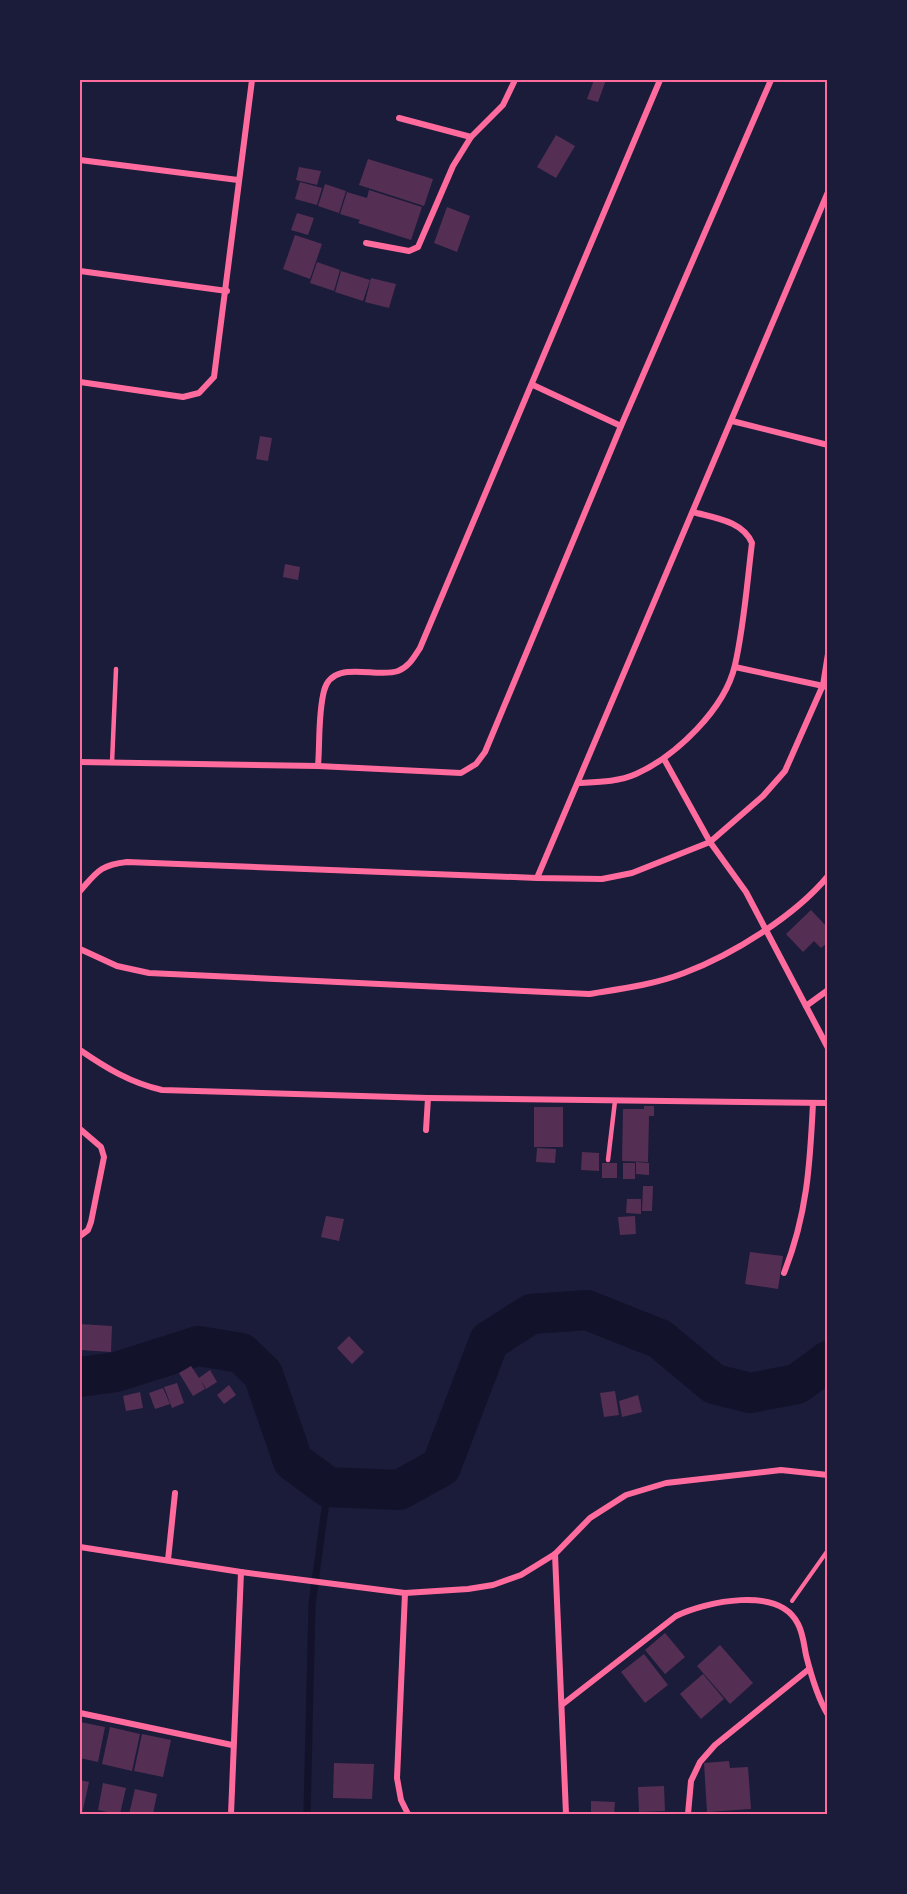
<svg xmlns="http://www.w3.org/2000/svg" width="907" height="1894" viewBox="0 0 907 1894" font-family="'IBM Plex Serif',serif">
  <style>
    .lines { fill: none; stroke-linecap: round; stroke-linejoin: round }
    .stream { stroke: #12122b; stroke-width: 7 }
    .river { stroke: #12122b; stroke-width: 40 }
    .building { fill: #542f53 }
    .path { stroke: #ff6b9d; stroke-width: 4 }
    .service { stroke: #ff6b9d; stroke-width: 4.5 }
    .minor { stroke: #ff6b9d; stroke-width: 6 }
    .neatline { fill: none; stroke: #ff6b9d; stroke-width: 2 }
  </style>
  <rect width="100%" height="100%" fill="#1b1b3a"/>
  <g class="lines">
    <path class="stream" d="M 307,1814 L 312,1604 L 328,1487"/>
    <path class="river" d="M 80,1377 L 116,1372 L 198,1346 L 241,1353 L 263,1374 L 293,1461 L 328,1487 L 399,1490 L 441,1467 L 489,1341 L 531,1314 L 587,1310 L 660,1339 L 714,1384 L 750,1393 L 797,1384 L 828,1361"/>
  </g>
  <g class="building">
    <path d="M 594,80 L 606,80 L 598,102 L 587,99 Z"/>
    <path d="M 556,135 L 575,146 L 556,178 L 537,167 Z"/>
    <path d="M 368,159 L 433,179 L 424,206 L 359,185 Z"/>
    <path d="M 299,167 L 321,171 L 317,185 L 296,180 Z"/>
    <path d="M 300,182 L 322,188 L 317,205 L 295,199 Z"/>
    <path d="M 325,184 L 346,191 L 339,213 L 318,206 Z"/>
    <path d="M 369,190 L 422,207 L 411,240 L 358,223 L 360,220 L 340,214 L 347,192 L 367,198 Z"/>
    <path d="M 447,207 L 470,216 L 457,252 L 434,243 Z"/>
    <path d="M 297,213 L 314,218 L 308,235 L 291,230 Z"/>
    <path d="M 295,235 L 322,244 L 310,279 L 283,269 Z"/>
    <path d="M 317,262 L 340,270 L 334,291 L 310,283 Z"/>
    <path d="M 341,271 L 370,280 L 363,301 L 335,292 Z"/>
    <path d="M 371,278 L 396,284 L 389,308 L 365,302 Z"/>
    <path d="M 260,436 L 272,438 L 268,461 L 256,459 Z"/>
    <path d="M 285,564 L 300,567 L 298,580 L 283,577 Z"/>
    <path d="M 811,910 L 828,928 L 828,942 L 821,948 L 814,941 L 803,952 L 786,934 Z"/>
    <path d="M 644,1106 L 654,1106 L 654,1116 L 649,1116 L 648,1162 L 622,1161 L 623,1109 L 644,1109 Z"/>
    <rect x="534" y="1107" width="29" height="40"/>
    <path d="M 537,1148 L 556,1149 L 555,1163 L 536,1162 Z"/>
    <path d="M 582,1152 L 599,1153 L 599,1171 L 581,1170 Z"/>
    <path d="M 636,1162 L 649,1163 L 649,1175 L 636,1174 Z"/>
    <rect x="602" y="1163" width="15" height="15"/>
    <rect x="623" y="1163" width="12" height="16"/>
    <path d="M 643,1186 L 653,1186 L 652,1211 L 642,1211 Z"/>
    <path d="M 627,1199 L 641,1199 L 641,1214 L 626,1213 Z"/>
    <path d="M 326,1216 L 344,1219 L 339,1241 L 321,1237 Z"/>
    <path d="M 635,1216 L 636,1234 L 620,1235 L 618,1217 Z"/>
    <path d="M 750,1252 L 783,1256 L 778,1289 L 745,1284 Z"/>
    <path d="M 80,1324 L 112,1326 L 111,1352 L 80,1350 Z"/>
    <path d="M 349,1336 L 364,1352 L 352,1364 L 337,1348 Z"/>
    <path d="M 191,1366 L 199,1378 L 210,1370 L 217,1382 L 206,1389 L 201,1380 L 205,1389 L 193,1396 L 179,1373 Z"/>
    <path d="M 177,1383 L 184,1403 L 172,1408 L 164,1387 Z"/>
    <path d="M 229,1385 L 236,1395 L 224,1404 L 217,1395 Z"/>
    <path d="M 163,1388 L 170,1404 L 155,1409 L 149,1393 Z"/>
    <path d="M 615,1391 L 619,1415 L 604,1417 L 600,1393 Z"/>
    <path d="M 140,1392 L 143,1408 L 126,1411 L 123,1396 Z"/>
    <path d="M 638,1395 L 642,1412 L 622,1417 L 619,1401 Z"/>
    <path d="M 665,1633 L 685,1657 L 665,1674 L 645,1650 Z"/>
    <path d="M 720,1645 L 753,1683 L 730,1704 L 697,1666 Z"/>
    <path d="M 644,1654 L 668,1685 L 645,1703 L 621,1672 Z"/>
    <path d="M 703,1674 L 724,1699 L 701,1719 L 680,1694 Z"/>
    <path d="M 80,1722 L 105,1727 L 98,1762 L 80,1758 Z"/>
    <path d="M 110,1727 L 140,1734 L 132,1771 L 102,1764 Z"/>
    <path d="M 142,1734 L 171,1740 L 163,1777 L 134,1771 Z"/>
    <path d="M 729,1761 L 730,1768 L 748,1767 L 751,1809 L 707,1812 L 704,1763 Z"/>
    <path d="M 334,1763 L 374,1764 L 372,1799 L 333,1798 Z"/>
    <path d="M 80,1780 L 89,1782 L 82,1814 L 80,1814 Z"/>
    <path d="M 103,1783 L 126,1788 L 120,1814 L 106,1814 L 107,1812 L 98,1810 Z"/>
    <path d="M 664,1786 L 665,1811 L 639,1812 L 638,1787 Z"/>
    <path d="M 135,1789 L 157,1794 L 153,1814 L 129,1814 Z"/>
    <path d="M 591,1801 L 615,1802 L 614,1814 L 591,1814 Z"/>
  </g>
  <g class="lines">
    <path class="path" d="M 792,1601 L 828,1550"/>
    <g class="service">
      <path d="M 112,763 L 116,669"/>
      <path d="M 608,1160 L 615,1101"/>
    </g>
    <g class="minor">
      <path d="M 399,118 L 471,137"/>
      <path d="M 80,160 L 238,180"/>
      <path d="M 366,243 L 409,251 L 418,247 L 453,166 L 471,137 L 503,105 L 515,80"/>
      <path d="M 80,271 L 227,291"/>
      <path d="M 80,382 L 183,397 L 199,393 L 214,377 L 252,80"/>
      <path d="M 533,385 L 621,426"/>
      <path d="M 732,421 L 828,445"/>
      <path d="M 735,667 L 828,687"/>
      <path d="M 664,759 L 710,842 L 746,892 L 828,1048"/>
      <path d="M 80,762 L 318,766 L 461,773 L 476,764 L 485,752 L 621,426 L 771,80"/>
      <path d="M 318,766 C 320,742 318,714 324,691 C 332,658 376,679 398,671 C 409,667 414,657 420,648 L 660,80"/>
      <path d="M 578,783 C 598,782 618,782 636,774 C 676,756 725,709 735,665 C 744,626 747,583 752,543 C 743,521 715,518 693,512"/>
      <path d="M 537,878 L 828,192"/>
      <path d="M 80,891 C 97,872 100,865 127,862 L 537,878 L 602,879 L 632,873 L 710,842 L 763,796 L 785,771 L 823,685 L 828,654"/>
      <path d="M 80,949 L 117,966 L 149,973 L 589,994 C 620,989 653,985 684,973 C 732,955 795,916 828,876"/>
      <path d="M 806,1006 L 828,990"/>
      <path d="M 80,1050 C 106,1068 131,1083 162,1090 L 428,1098 L 828,1103"/>
      <path d="M 80,1129 L 101,1147 L 104,1157 L 91,1222 L 88,1230 L 80,1236"/>
      <path d="M 426,1130 L 428,1098"/>
      <path d="M 784,1273 C 807,1215 810,1165 813,1103"/>
      <path d="M 80,1547 L 241,1572 L 405,1593 L 468,1589 L 493,1585 L 521,1575 L 555,1554 L 590,1518 L 626,1495 L 666,1483 L 781,1470 L 828,1475"/>
      <path d="M 555,1554 L 566,1814"/>
      <path d="M 168,1560 L 175,1493"/>
      <path d="M 405,1593 L 397,1778 L 401,1800 L 408,1814"/>
      <path d="M 563,1704 L 676,1616 C 705,1602 779,1585 798,1624 C 803,1633 804,1645 806,1655 C 811,1675 817,1697 828,1715"/>
      <path d="M 80,1713 L 232,1745"/>
      <path d="M 231,1814 L 241,1572"/>
      <path d="M 688,1814 L 691,1781 L 700,1762 L 715,1745 L 809,1669"/>
    </g>
  </g>
  <rect width="907" height="1894" fill="none" stroke="#1b1b3a" stroke-width="162"/>
  <rect x="81" y="81" width="745" height="1732" class="neatline"/>
</svg>
